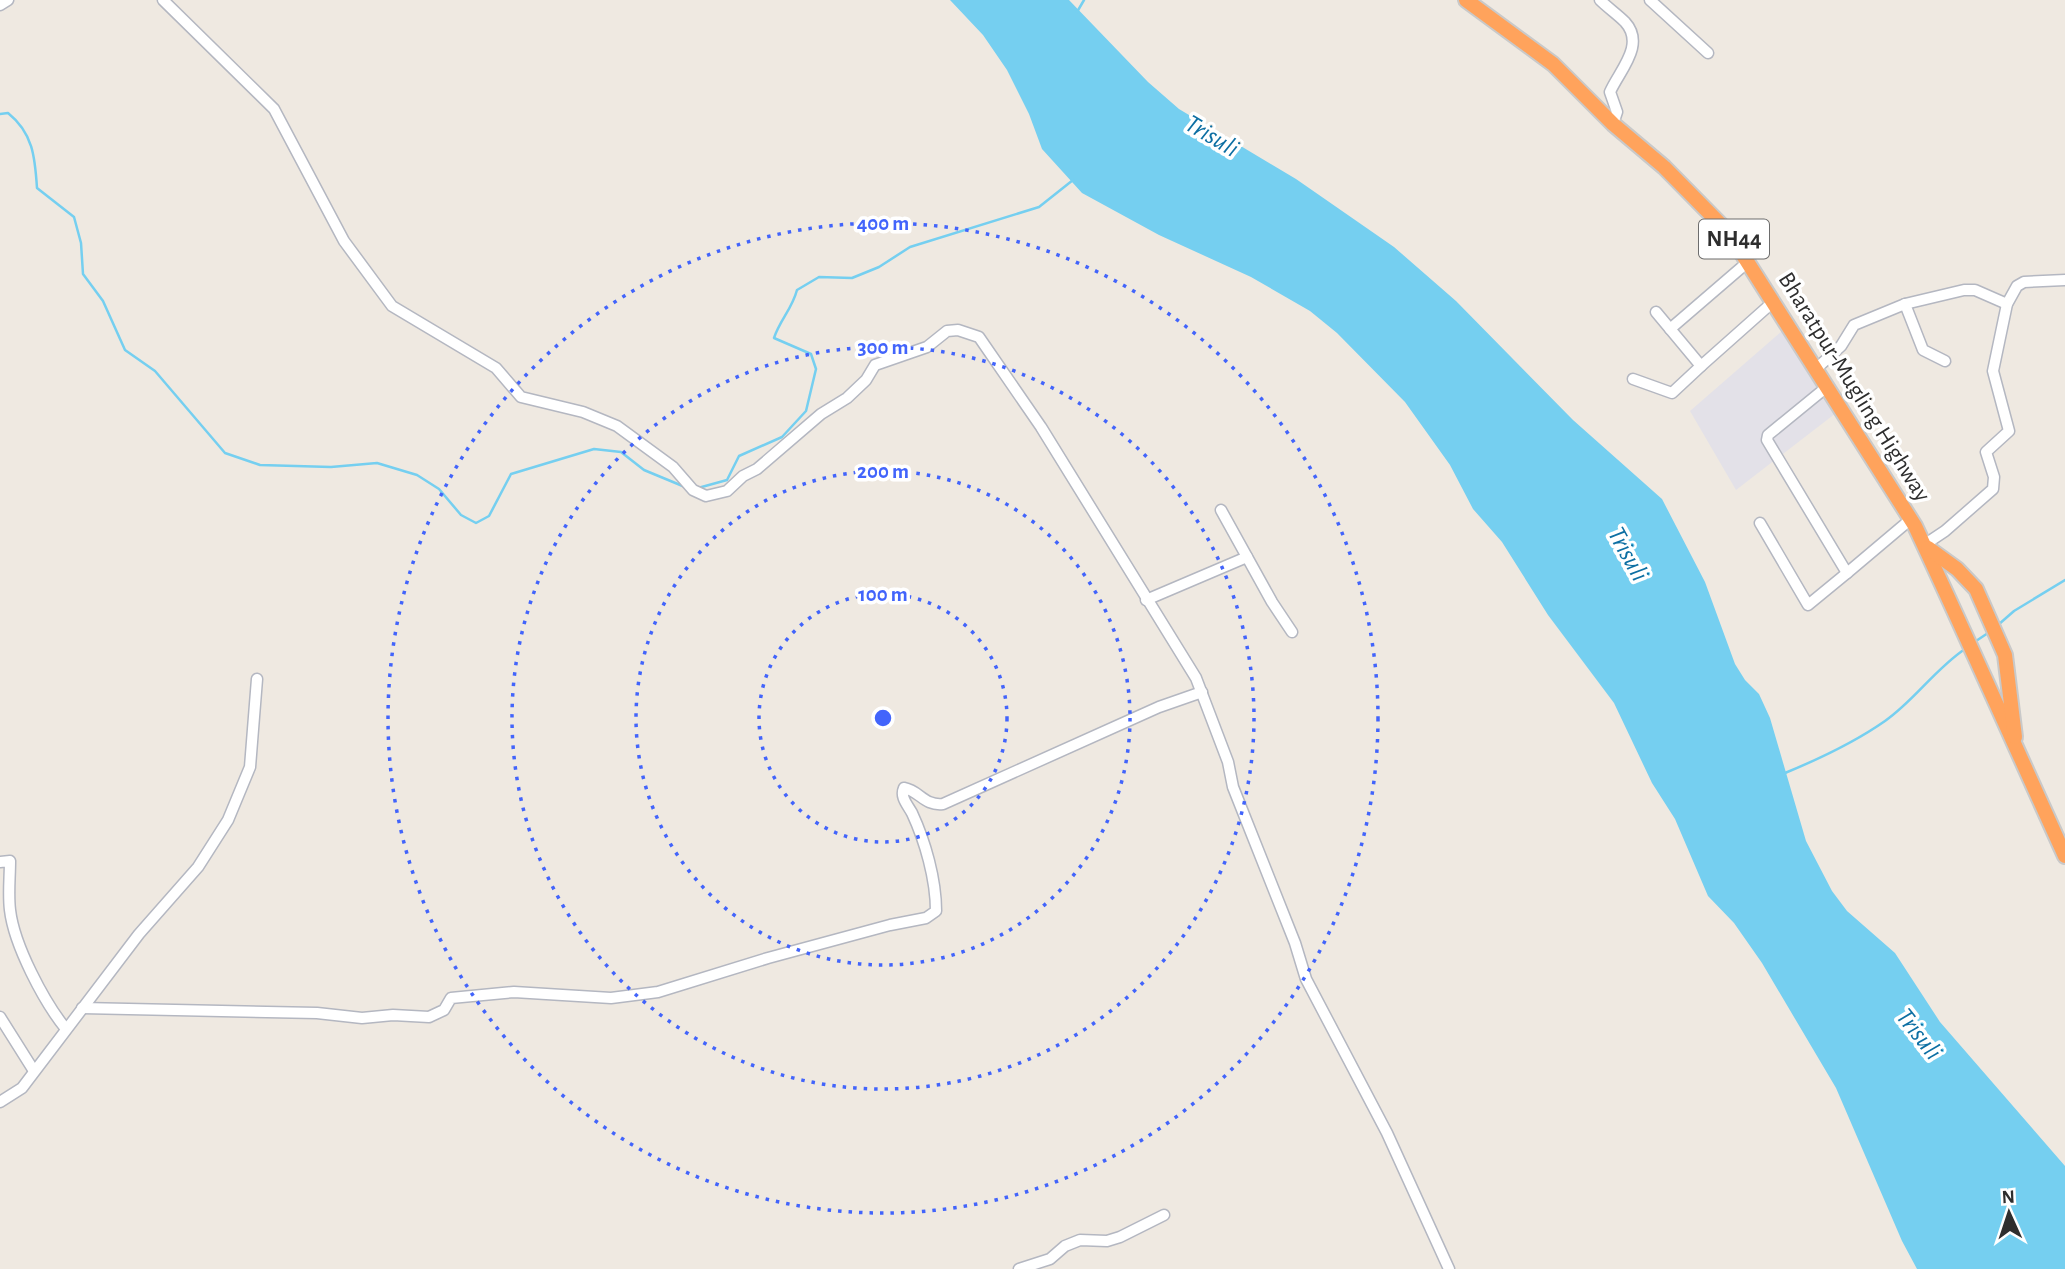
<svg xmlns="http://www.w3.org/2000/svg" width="2065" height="1269" viewBox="0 0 2065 1269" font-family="'Alegreya Sans',sans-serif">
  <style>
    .industrial { fill: #e3e1e8 }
    .water { fill: #75cff0 }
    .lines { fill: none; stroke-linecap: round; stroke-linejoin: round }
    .stream { stroke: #75cff0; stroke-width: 2.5 }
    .minor-casing { stroke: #b4b7c1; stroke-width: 13 }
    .highway-casing { stroke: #c9c9c9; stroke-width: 18 }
    .minor { stroke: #fff; stroke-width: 10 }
    .highway { stroke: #ffa35c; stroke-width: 14 }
    .ring { fill: none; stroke: #4264fb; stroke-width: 3.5; stroke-dasharray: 3.5 7 }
    .labels { text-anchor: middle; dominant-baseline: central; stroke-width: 7; stroke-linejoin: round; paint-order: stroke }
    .shield { fill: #fff; stroke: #6d6d6d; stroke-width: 2 }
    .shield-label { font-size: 23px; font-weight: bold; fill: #2e2e2e }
    .street-label { font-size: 24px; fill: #2e2e2e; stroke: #fff }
    .water-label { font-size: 26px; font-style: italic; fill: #0d6fa3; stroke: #fff }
    .centre { fill: #4264fb; stroke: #fff; stroke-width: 3.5 }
    .ring-label { font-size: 21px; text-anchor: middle; font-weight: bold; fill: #4264fb; stroke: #fff; stroke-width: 7; stroke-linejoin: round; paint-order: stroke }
  </style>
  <rect width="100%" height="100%" fill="#efe9e1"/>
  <path class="industrial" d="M 1782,331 L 1836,413 L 1736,490 L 1690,411 Z"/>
  <path class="water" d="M 950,0 L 1069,0 L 1148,82 L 1179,109 L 1296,179 L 1394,247 L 1456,301 L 1573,420 L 1662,499 L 1705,582 L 1735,664 L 1745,680 L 1759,694 L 1770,718 L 1806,841 L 1832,891 L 1847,911 L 1895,953 L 1940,1022 L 2065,1166 L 2065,1269 L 1917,1269 L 1902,1241 L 1836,1088 L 1762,963 L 1734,923 L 1708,896 L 1675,819 L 1652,783 L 1614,703 L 1548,615 L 1502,542 L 1473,509 L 1450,465 L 1405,402 L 1337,333 L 1310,311 L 1251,277 L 1159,235 L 1082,193 L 1042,149 L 1029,114 L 1007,70 L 983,35 Z"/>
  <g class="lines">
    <g class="stream">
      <path d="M 1077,12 L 1084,0"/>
      <path d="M 0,114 L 8,113 C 33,133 35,157 37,188 L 74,217 L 81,243 L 83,274 L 103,301 L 125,350 L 155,371 L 225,453 L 260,465 L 331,467 L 377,463 L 417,475 L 439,489 L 461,515 L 476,523 L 489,516 L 511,474 L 594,449 L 621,452 L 644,470 L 685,487"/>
      <path d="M 698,488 L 727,480 L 739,456 L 782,437 L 806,411 L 816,369 L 811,354 L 774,338 C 780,320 792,309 797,290 L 819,277 L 852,278 L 879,267 L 910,247 L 1039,207 L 1073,180"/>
      <path d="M 1998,625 L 2014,611 L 2065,580"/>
      <path d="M 1973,643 L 1991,631"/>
      <path d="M 1785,773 C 1819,759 1855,742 1885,721 C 1914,701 1935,669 1965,649"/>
    </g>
    <g class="minor-casing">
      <g id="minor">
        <path d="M 163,0 L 274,109 L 344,241 L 392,306 L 496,368 L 521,397 L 583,412 L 617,426 L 673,467 L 693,490 L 706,496 L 727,491 L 743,476 L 757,469 L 821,414 L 847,398 L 866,380 L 875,365 L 927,347 L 947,331 L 958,330 L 979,337 L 1041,427 L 1196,678 L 1228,762 L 1233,787 L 1295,943 L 1306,979 L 1387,1133 L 1449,1269"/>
        <path d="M 1600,0 C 1608,8 1617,14 1625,22 C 1646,45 1619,71 1610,92 L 1617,112 L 1613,124"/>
        <path d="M 1650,0 L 1708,53"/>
        <path d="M 0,5 L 8,0"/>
        <path d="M 1905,304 L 1923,350 L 1945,361"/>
        <path d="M 1656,312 L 1701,366 L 1773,302"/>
        <path d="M 1670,329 L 1749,261"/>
        <path d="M 1817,368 L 1841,346 L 1854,325 L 1905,304 L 1964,290 L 1975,290 L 2007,304"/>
        <path d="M 1633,379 L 1672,393 L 1701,366"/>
        <path d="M 1221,510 L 1272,602 L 1292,632"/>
        <path d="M 1760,523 L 1808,605 L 1847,573 L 1767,440 L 1768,435 L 1828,386"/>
        <path d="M 1924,545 L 1945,531 L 1993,489 L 1994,477 L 1986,452 L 2009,431 L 1993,371 L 2007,304 L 2017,286 L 2024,282 L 2065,280"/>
        <path d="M 1847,573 L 1911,519"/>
        <path d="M 1146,600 L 1247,557"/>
        <path d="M 0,862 L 10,861 C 10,877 8,894 10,910 C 14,945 44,1002 66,1029"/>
        <path d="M 82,1008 L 317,1013 L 362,1018 L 393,1015 L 429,1017 L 444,1010 L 451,998 L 514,992 L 611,998 L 658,992 L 768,958 L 890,925 L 926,918 L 936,911 C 936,879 925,841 912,813 C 907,804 900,797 904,788 C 920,791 924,806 943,804 L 1159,707 L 1202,692"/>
        <path d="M 0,1017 L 34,1071"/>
        <path d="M 0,1102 L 22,1088 L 139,934 L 198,867 L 228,820 L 250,767 L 257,679"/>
        <path d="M 1019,1269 L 1050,1259 L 1065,1246 L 1080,1240 L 1107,1241 L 1120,1237 L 1164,1215"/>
      </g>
    </g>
    <g class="highway-casing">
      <g id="highway">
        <path d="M 1466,0 L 1553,64 L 1613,124 L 1664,167 L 1729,233 L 1915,526 C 1966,635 2015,746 2065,856"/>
        <path d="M 1928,548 L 1957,569 L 1976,589 L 2005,655 L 2015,737"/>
      </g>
    </g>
    <use href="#minor" class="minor"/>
    <use href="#highway" class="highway"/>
  </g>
  <g class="ring">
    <circle cx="883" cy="718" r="124"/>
    <circle cx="883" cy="718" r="247"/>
    <circle cx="883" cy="718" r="371"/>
    <circle cx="883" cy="718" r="495"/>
  </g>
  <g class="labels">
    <rect class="shield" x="1699" y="219.5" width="70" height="39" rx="5"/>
    <g class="shield-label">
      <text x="1734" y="239">NH44</text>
    </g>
    <g class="street-label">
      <text transform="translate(1854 387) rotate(58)">Bharatpur-Mugling Highway</text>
    </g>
    <g class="water-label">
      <text transform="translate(1212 136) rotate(31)">Trisuli</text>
      <text transform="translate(1628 554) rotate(61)">Trisuli</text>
      <text transform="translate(1919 1034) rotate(52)">Trisuli</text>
    </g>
  </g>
  <circle cx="883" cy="718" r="10" class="centre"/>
  <g class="ring-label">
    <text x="883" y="230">400 m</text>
    <text x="883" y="354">300 m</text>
    <text x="883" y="478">200 m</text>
    <text x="883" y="601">100 m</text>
  </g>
  <g transform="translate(2009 1213) rotate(357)" stroke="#ffffff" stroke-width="5" paint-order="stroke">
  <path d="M0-5L12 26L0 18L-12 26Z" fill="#2e2e2e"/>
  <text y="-10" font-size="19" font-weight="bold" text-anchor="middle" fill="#2e2e2e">N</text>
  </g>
</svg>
